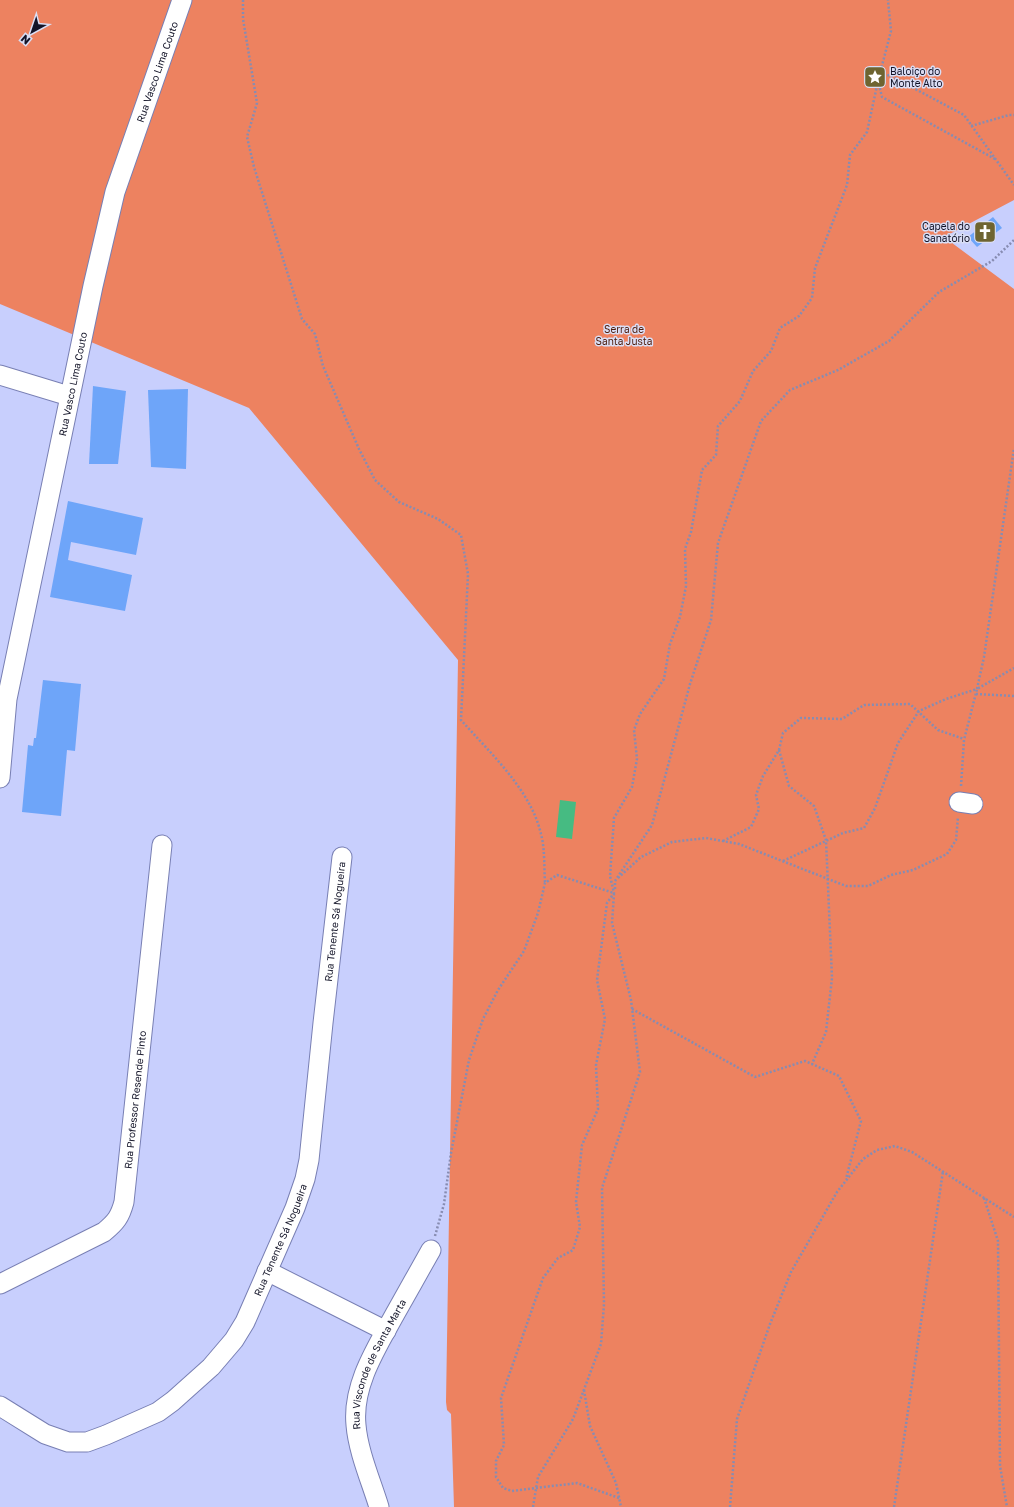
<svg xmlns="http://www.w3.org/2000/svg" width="1014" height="1507" viewBox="0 0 1014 1507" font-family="'Golos Text',sans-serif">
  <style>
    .green { fill: #ed8260 }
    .water { fill: #46bb82 }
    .building { fill: #6ea5f9 }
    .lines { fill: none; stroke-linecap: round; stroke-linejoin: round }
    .minor-casing { stroke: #787fb3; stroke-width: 21 }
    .path { stroke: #878cb1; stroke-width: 2.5; stroke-dasharray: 2 2; stroke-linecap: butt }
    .minor { stroke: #fff; stroke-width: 19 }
    .labels { text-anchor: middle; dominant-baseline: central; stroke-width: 3; stroke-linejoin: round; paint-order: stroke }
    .poi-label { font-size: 10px; fill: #131428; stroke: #dadef5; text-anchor: start }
    .street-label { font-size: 10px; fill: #131428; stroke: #dadef5 }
    .park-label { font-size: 10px; fill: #4e1c0c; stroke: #dadef5 }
  </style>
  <rect width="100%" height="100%" fill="#c8cffd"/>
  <path class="green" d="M 0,0 L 1014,0 L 1014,200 L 944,237 L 1014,289 L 1014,1507 L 454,1507 L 451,1414 L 447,1410 L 446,1402 L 458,660 L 249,408 L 0,304 Z"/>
  <path class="water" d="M 560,800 L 576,802 L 572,839 L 556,837 Z"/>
  <g class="building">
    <path d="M 993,217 L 1002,228 L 977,247 L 968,237 Z"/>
    <path d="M 93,386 L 126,391 L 118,464 L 89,464 Z"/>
    <path d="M 188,389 L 186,469 L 151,467 L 148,390 Z"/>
    <path d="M 68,501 L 143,518 L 136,555 L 71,542 L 68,560 L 132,575 L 125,611 L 50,597 Z"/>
    <path d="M 43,680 L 81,684 L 75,751 L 67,750 L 61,816 L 22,812 L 28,745 L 33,746 L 34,738 L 36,738 Z"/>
  </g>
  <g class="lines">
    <g class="minor-casing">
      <g id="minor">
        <path d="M 0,375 L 69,396"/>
        <path id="s1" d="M 0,778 L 7,699 L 93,286 L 115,192 L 182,0"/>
        <path d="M 959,802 L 973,804"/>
        <path d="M 267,1271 L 386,1331"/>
        <path id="s2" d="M 0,1284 L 104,1232 C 116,1222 120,1217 124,1202 L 162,845"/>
        <path id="s3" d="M 0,1406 L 45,1434 L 68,1442 L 87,1442 L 106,1435 L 158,1412 L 173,1401 L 211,1367 L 234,1340 L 245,1322 L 295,1208 L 305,1179 L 309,1160 L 323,1023 L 342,857"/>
        <path id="s4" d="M 379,1507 C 371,1481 358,1451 356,1425 C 352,1385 377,1347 395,1314 C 407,1293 419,1271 431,1250"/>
      </g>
    </g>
    <g class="path">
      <path d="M 243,0 L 243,19 L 257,103 L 247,137 L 254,167 L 302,319 L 315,334 L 323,366 L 359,449 L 375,480 L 399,502 L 438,519 L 461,535 L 468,574 L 461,720 C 490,753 531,790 541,834 C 545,849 544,867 545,883"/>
      <path d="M 971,126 L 1009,115 L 1014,115"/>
      <path d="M 995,159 L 882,97 L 878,81 L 889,75 L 964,115 L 1014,185"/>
      <path d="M 976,694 L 1014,696"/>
      <path d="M 779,750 L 789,786 L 814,806 L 826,840 L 832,978 L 826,1032 L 812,1064"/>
      <path d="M 961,786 L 964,740 L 977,689 L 1014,668"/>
      <path d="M 723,841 L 751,827 L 759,809 L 756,795 L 763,776 L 779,750 L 783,733 L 801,718 L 842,719 L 864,705 L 910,704 L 938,730 L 964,739"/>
      <path d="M 783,861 L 843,833 L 864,828 L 875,808 L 898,743 L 919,711 L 946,699 L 977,689 L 984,657 L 1014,448"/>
      <path d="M 618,878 L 641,857 L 672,842 L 706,838 L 739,844 L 846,886 L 868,886 L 891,875 L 913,870 L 947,854 L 956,840 L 958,817"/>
      <path d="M 615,889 L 615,881 L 652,825 L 690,684 L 711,620 L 718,543 L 761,421 L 790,390 L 838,370 L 889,341 L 939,292 L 992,261 L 1014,240"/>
      <path d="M 632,1009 L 755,1077 L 805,1061 L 839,1076 L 861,1121 L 846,1179"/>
      <path d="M 984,1198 L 998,1241 L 1000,1466 L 1007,1507"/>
      <path d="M 435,1236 L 444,1204 L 451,1153 L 469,1060 L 483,1019 L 498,990 L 524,951 L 538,913 L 545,883 L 557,875 L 614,893"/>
      <path d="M 584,1390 L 590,1426 L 616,1483 L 621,1507"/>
      <path d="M 619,1498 L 577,1483 L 512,1491 L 503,1488 L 496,1477 L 496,1461 L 504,1445 L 501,1398 L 543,1278 L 558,1258 L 573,1250 L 580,1227 L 576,1202 L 582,1145 L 598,1109 L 596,1065 L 605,1019 L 597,980 L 607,903 L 614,893 L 610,876 L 614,818 L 632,787 L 637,759 L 634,730 L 640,714 L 664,679 L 670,644 L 680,617 L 686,586 L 685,549 L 691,532 L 702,470 L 716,455 L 718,426 L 740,401 L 753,371 L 771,351 L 780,328 L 799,316 L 812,298 L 815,268 L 847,185 L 850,155 L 867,132 L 878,81 L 891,31 L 888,0"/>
      <path d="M 533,1507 L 538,1477 L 573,1419 L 601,1344 L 604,1304 L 602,1188 L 640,1072 L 631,1000 L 612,923 L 614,894"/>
      <path d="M 730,1507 L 737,1419 L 770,1324 L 791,1272 L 837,1192 L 863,1159 L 877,1150 L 895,1146 L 912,1152 L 1014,1217"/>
      <path d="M 894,1507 L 943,1171"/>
    </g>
    <use href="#minor" class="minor"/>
  </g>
  <defs>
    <g id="sight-square" transform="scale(1.15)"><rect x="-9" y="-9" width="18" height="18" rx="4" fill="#6e6431" stroke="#dadef5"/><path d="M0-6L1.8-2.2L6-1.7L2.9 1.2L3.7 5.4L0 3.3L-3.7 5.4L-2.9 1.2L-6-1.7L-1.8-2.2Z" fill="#fff"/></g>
    <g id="church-square" transform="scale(1.15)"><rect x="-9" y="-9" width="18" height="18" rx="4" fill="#6e6431" stroke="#dadef5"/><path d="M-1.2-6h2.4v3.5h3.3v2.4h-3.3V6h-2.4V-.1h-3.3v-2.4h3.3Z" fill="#fff"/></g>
  </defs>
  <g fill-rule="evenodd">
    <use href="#sight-square" x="875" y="77"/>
    <use href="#church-square" x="985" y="232"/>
  </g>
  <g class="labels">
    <g class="poi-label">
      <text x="890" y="71">Baloiço do<tspan x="890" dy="12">Monte Alto</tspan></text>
      <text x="970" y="226" text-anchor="end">Capela do<tspan x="970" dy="12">Sanatório</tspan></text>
    </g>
    <g class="street-label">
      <text stroke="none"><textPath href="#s1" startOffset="725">Rua Vasco Lima Couto</textPath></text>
      <text stroke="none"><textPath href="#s1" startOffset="401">Rua Vasco Lima Couto</textPath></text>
      <text stroke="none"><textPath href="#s3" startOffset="714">Rua Tenente Sá Nogueira</textPath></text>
      <text stroke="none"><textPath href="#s2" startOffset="256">Rua Professor Resende Pinto</textPath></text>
      <text stroke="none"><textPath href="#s3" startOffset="389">Rua Tenente Sá Nogueira</textPath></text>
      <text stroke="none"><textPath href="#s4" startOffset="151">Rua Visconde de Santa Marta</textPath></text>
    </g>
    <g class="park-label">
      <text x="624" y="329">Serra de<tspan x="624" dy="12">Santa Justa</tspan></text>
    </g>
  </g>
  <g transform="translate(32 32) rotate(220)" stroke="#dadef5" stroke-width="3" paint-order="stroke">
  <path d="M0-3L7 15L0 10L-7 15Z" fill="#131428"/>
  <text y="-6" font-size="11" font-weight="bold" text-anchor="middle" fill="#131428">N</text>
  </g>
</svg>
